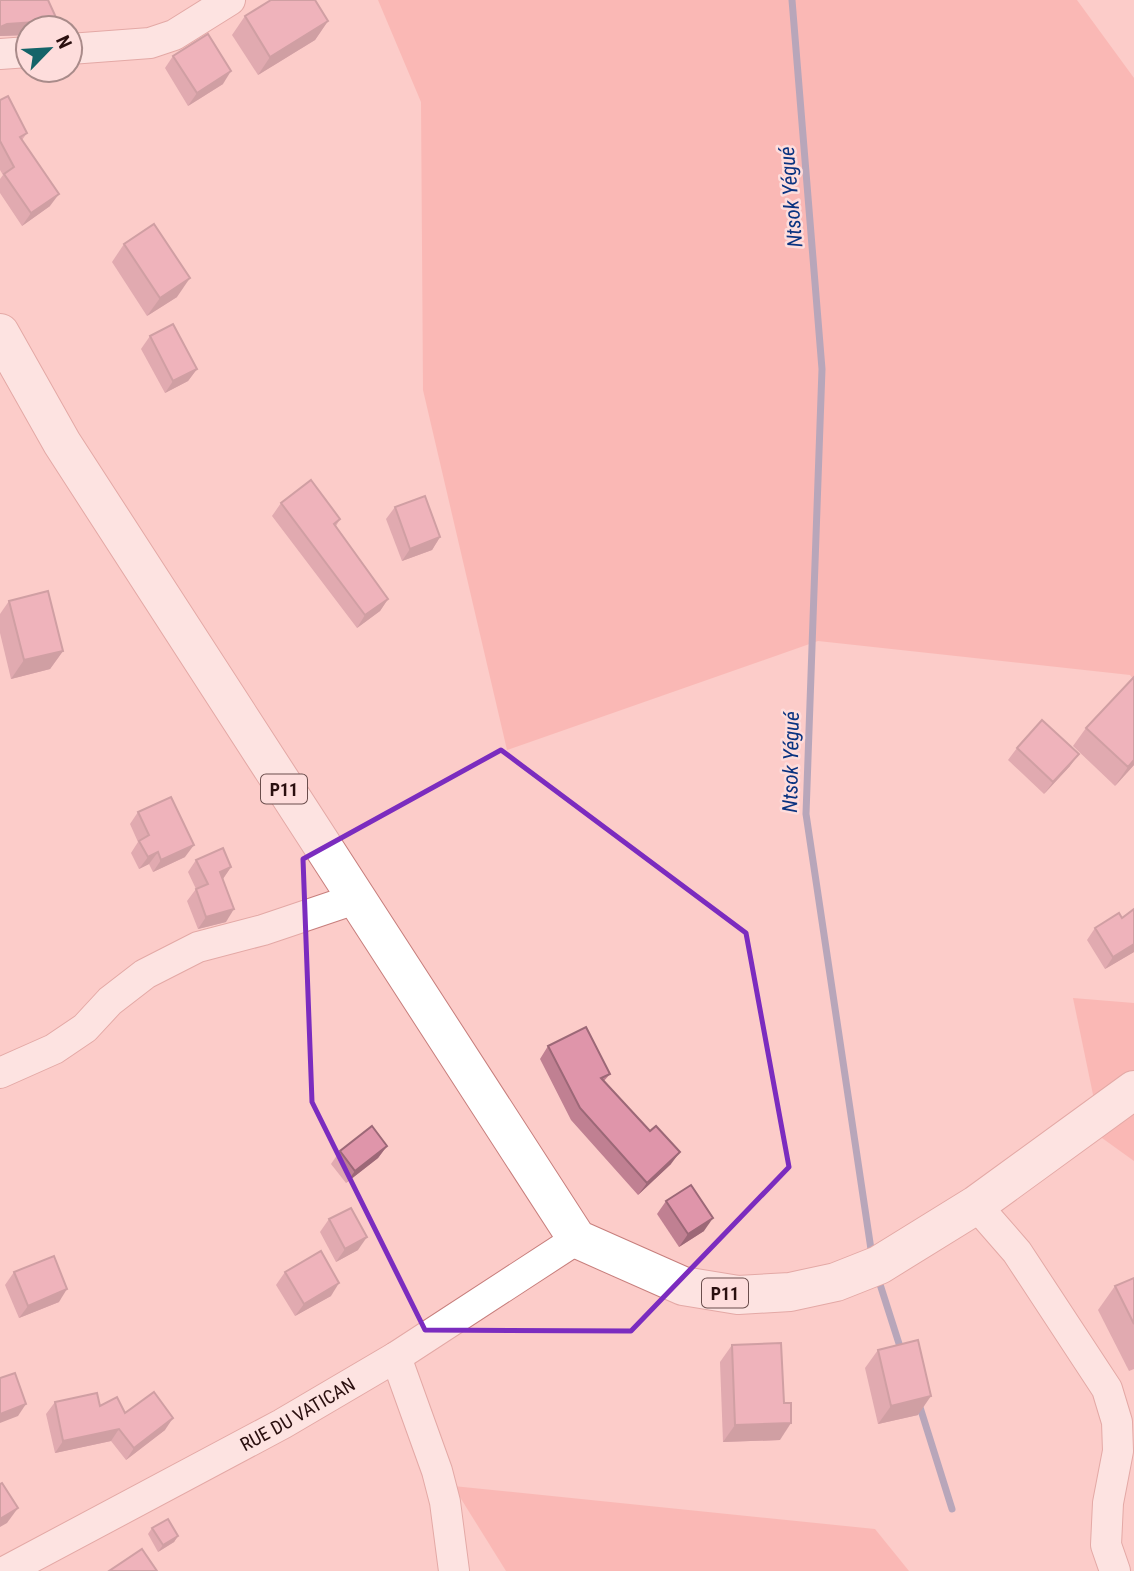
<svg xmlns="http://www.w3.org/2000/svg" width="1134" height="1571" viewBox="0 0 1134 1571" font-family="'Roboto Condensed',sans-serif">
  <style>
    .green { fill: #f8a19e }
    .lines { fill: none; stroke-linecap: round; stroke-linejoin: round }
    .stream { stroke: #6779a9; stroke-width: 7 }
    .minor-casing { stroke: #c77e7c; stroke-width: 32 }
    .major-casing { stroke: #c77e7c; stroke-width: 40 }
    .minor { stroke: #fff; stroke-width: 30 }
    .major { stroke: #fff; stroke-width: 38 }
    .wall { fill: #c08092 }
    .shaded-wall { fill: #9c6877 }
    .building { fill: #df95aa; stroke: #9c6877; stroke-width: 2 }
    .marked { fill: none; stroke: #7b2cbf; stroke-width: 5; stroke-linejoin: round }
    .labels { text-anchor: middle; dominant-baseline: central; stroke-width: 5; stroke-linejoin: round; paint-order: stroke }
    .shield { fill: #fedddc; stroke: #6a4d4c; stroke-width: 2 }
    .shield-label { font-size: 18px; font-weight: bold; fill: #2a0f0f }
    .street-label { font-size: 19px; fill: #2a0f0f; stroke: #fedddc }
    .water-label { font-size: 21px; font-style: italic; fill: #0a3380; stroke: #fedddc }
  </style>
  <rect width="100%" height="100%" fill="#fcccc9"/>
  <g class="green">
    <path d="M 378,0 L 1077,0 L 1134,78 L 1134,680 L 1130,675 L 818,641 L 507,750 L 423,390 L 421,102 Z"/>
    <path d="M 1073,998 L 1134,1003 L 1134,1161 L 1102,1138 Z"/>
    <path d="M 453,1486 L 875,1529 L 909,1571 L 506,1571 Z"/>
  </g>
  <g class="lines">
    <g class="stream">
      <path d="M 792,0 L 822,369 L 806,814 L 872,1256"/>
      <path d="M 878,1278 L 902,1353"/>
      <path d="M 919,1404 L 952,1509"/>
    </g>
    <g class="minor-casing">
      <g id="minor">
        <path d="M 70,49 L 150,43 L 174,35 L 230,0"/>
        <path d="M 0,54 L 28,52"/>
        <path d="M 0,1073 L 54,1049 L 85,1028 L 110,1001 L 145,974 L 198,947 L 263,930 L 355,899"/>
        <path d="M 976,1205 L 1017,1252 L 1107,1389 L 1117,1422 L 1118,1451 L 1108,1503 L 1106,1545 L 1115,1571"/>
        <path d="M 396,1357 L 437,1471 L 445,1502 L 454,1571"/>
        <path id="s1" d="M 6,1571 L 282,1424 L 396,1357 L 577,1239"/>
      </g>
    </g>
    <g class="major-casing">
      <path id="major" d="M 0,333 L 62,443 L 577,1239 L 683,1286 L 738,1295 L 790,1292 L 836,1282 L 879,1265 L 976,1205 L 1134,1090"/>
    </g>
    <use href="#minor" class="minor"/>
    <use href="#major" class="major"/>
  </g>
  <g class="wall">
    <path d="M 0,0 L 59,24 L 56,28 L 28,28 L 28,35 L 0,36 Z"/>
    <path d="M 245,16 L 328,21 L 315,40 L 258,75 L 232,35 Z"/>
    <path d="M 173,56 L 223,84 L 188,106 L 165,68 Z"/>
    <path d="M 0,100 L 27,133 L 22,140 L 50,206 L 22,226 L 0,193 L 0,179 L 3,175 L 0,170 Z"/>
    <path d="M 124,244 L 177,297 L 147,316 L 112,262 Z"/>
    <path d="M 150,336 L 197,369 L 188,381 L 165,393 L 141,349 Z"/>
    <path d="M 281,503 L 340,519 L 336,526 L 388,599 L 380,611 L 357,628 L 272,516 Z"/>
    <path d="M 395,507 L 440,537 L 432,550 L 402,561 L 386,519 Z"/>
    <path d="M 9,601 L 63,651 L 50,669 L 11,679 L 0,633 L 0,614 Z"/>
    <path d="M 1086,728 L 1134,765 L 1115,786 L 1073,746 Z"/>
    <path d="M 1017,748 L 1070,766 L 1044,794 L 1008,760 Z"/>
    <path d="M 138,812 L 185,857 L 153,872 L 149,864 L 139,869 L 131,853 L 138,842 L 130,824 Z"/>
    <path d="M 196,860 L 231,867 L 223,879 L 226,922 L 198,929 L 187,901 L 196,889 L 188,872 Z"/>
    <path d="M 1122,918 L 1134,952 L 1105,969 L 1087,940 L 1095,928 Z"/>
    <path d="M 548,1046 L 610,1074 L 604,1081 L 671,1164 L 638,1195 L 571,1120 L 540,1059 Z"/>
    <path d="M 387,1146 L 378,1158 L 346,1183 L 331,1164 L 340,1151 Z"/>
    <path d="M 666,1201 L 704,1231 L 679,1247 L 657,1214 Z"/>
    <path d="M 329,1219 L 358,1250 L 336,1262 L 320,1232 Z"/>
    <path d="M 14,1272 L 59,1302 L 19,1318 L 5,1285 Z"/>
    <path d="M 285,1272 L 331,1296 L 295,1316 L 276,1285 Z"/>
    <path d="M 1134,1278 L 1134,1369 L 1129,1371 L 1098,1310 L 1115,1286 Z"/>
    <path d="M 732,1345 L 780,1440 L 723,1442 L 720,1362 Z"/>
    <path d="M 878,1350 L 918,1415 L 878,1424 L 865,1368 Z"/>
    <path d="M 55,1402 L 100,1406 L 125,1413 L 165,1430 L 126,1460 L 111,1441 L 55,1453 L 46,1414 Z"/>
    <path d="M 152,1528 L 178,1536 L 174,1542 L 158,1552 L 148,1534 Z"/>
  </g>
  <g class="shaded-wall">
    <path d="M 328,21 L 315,40 L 258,75 L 270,57 Z"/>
    <path d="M 36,22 L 32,28 L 28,28 L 27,35 L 0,36 L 0,27 L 7,24 Z"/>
    <path d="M 231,71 L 223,84 L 188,106 L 197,93 Z"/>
    <path d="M 59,194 L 50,206 L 22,226 L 31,213 Z"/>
    <path d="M 190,278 L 177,297 L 147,316 L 160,298 Z"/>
    <path d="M 197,369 L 188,381 L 165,393 L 173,381 Z"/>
    <path d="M 440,537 L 432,550 L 402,561 L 410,549 Z"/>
    <path d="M 388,599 L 380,611 L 357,628 L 365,615 Z"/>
    <path d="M 63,651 L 50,669 L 11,679 L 24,660 Z"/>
    <path d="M 1079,754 L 1070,766 L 1044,794 L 1053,782 Z"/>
    <path d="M 1134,760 L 1134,765 L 1115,786 L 1128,767 Z"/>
    <path d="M 194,845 L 185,857 L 153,872 L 161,860 Z"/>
    <path d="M 158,852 L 149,864 L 139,869 L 148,857 Z"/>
    <path d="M 231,867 L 222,880 L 220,872 Z"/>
    <path d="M 234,909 L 226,922 L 198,929 L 206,917 Z"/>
    <path d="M 1134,944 L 1134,952 L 1105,969 L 1113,957 Z"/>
    <path d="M 387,1146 L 378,1158 L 346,1183 L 355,1171 Z"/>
    <path d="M 680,1152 L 671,1164 L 638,1195 L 647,1183 Z"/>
    <path d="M 713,1218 L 704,1231 L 679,1247 L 688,1234 Z"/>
    <path d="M 367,1237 L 358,1250 L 336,1262 L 345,1249 Z"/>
    <path d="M 339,1283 L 331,1296 L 295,1316 L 304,1304 Z"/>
    <path d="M 67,1289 L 59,1302 L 19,1318 L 28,1306 Z"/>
    <path d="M 931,1396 L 918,1415 L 878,1424 L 891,1406 Z"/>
    <path d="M 26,1404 L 18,1416 L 0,1423 L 0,1414 Z"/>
    <path d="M 173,1418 L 165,1430 L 126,1460 L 134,1448 Z"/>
    <path d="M 791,1423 L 780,1440 L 723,1442 L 735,1425 Z"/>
    <path d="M 119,1429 L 111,1441 L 55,1453 L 63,1441 Z"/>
    <path d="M 18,1508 L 7,1523 L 0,1527 L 0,1519 Z"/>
    <path d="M 178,1536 L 174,1542 L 158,1552 L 163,1545 Z"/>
  </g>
  <g class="building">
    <path d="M 0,0 L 48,0 L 59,24 L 50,28 L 36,22 L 7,24 L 0,27 Z"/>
    <path d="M 271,0 L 315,0 L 328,21 L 270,57 L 245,16 Z"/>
    <path d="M 208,34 L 231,71 L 197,93 L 173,56 Z"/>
    <path d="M 8,96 L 27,133 L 20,137 L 59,194 L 31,213 L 4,174 L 14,167 L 0,141 L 0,100 Z"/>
    <path d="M 154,224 L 190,278 L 160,298 L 124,244 Z"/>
    <path d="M 173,324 L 197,369 L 173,381 L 150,336 Z"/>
    <path d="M 311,480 L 340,519 L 334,524 L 388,599 L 365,615 L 281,503 Z"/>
    <path d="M 425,496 L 440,537 L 410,549 L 395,507 Z"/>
    <path d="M 48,591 L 63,651 L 24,660 L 9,601 Z"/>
    <path d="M 1134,677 L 1134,760 L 1128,767 L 1086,728 Z"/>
    <path d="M 1042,720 L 1079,754 L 1053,782 L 1017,748 Z"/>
    <path d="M 171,797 L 194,845 L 161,860 L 158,852 L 148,857 L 139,841 L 149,835 L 138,812 Z"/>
    <path d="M 223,848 L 231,867 L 220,872 L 234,909 L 206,917 L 196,889 L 208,884 L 196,860 Z"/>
    <path d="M 1134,909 L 1134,944 L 1113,957 L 1095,928 L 1119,913 L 1122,918 Z"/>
    <path d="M 586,1027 L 610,1074 L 601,1078 L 650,1131 L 656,1126 L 680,1152 L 647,1183 L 580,1108 L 548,1046 Z"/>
    <path d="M 372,1126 L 387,1146 L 355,1171 L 340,1151 Z"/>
    <path d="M 691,1185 L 713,1218 L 688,1234 L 666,1201 Z"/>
    <path d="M 351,1208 L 367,1237 L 345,1249 L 329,1219 Z"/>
    <path d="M 321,1251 L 339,1283 L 304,1304 L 285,1272 Z"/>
    <path d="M 54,1256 L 67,1289 L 28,1306 L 14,1272 Z"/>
    <path d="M 1134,1278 L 1134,1324 L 1115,1286 Z"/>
    <path d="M 918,1340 L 931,1396 L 891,1406 L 878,1350 Z"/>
    <path d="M 781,1343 L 784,1403 L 791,1403 L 791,1423 L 735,1425 L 732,1345 Z"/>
    <path d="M 15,1373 L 26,1404 L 0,1414 L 0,1378 Z"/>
    <path d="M 154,1392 L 173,1418 L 134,1448 L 119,1429 L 63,1441 L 55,1402 L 97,1393 L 100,1406 L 117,1397 L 125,1413 Z"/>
    <path d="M 2,1483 L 18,1508 L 0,1519 L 0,1484 Z"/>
    <path d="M 168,1519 L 178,1536 L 163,1545 L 152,1528 Z"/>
    <path d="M 142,1549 L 157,1571 L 109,1571 Z"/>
  </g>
  <path d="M0 0H1134V1571H0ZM 501,750 L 746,933 L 789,1167 L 631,1331 L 425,1330 L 312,1102 L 303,859 Z" fill="#fcccc9" fill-opacity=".55" fill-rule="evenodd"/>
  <path class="marked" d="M 501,750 L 746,933 L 789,1167 L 631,1331 L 425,1330 L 312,1102 L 303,859 Z"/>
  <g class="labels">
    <g class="shield">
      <rect x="261" y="774.5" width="46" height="29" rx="5"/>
      <rect x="702" y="1278.5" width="46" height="29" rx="5"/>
    </g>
    <g class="shield-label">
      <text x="284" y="789">P11</text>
      <text x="725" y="1293">P11</text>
    </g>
    <g class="street-label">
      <text stroke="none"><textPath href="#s1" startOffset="331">RUE DU VATICAN</textPath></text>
    </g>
    <g class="water-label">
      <text transform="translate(791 197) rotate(-95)">Ntsok Yégué</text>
      <text transform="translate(791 762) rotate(-89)">Ntsok Yégué</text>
    </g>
  </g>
  <g transform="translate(49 49) rotate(65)"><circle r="33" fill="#fedddc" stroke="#a98b8a" stroke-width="2"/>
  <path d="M0-5L12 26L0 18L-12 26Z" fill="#156469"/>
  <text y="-10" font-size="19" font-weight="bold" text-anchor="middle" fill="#2a0f0f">N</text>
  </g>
</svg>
